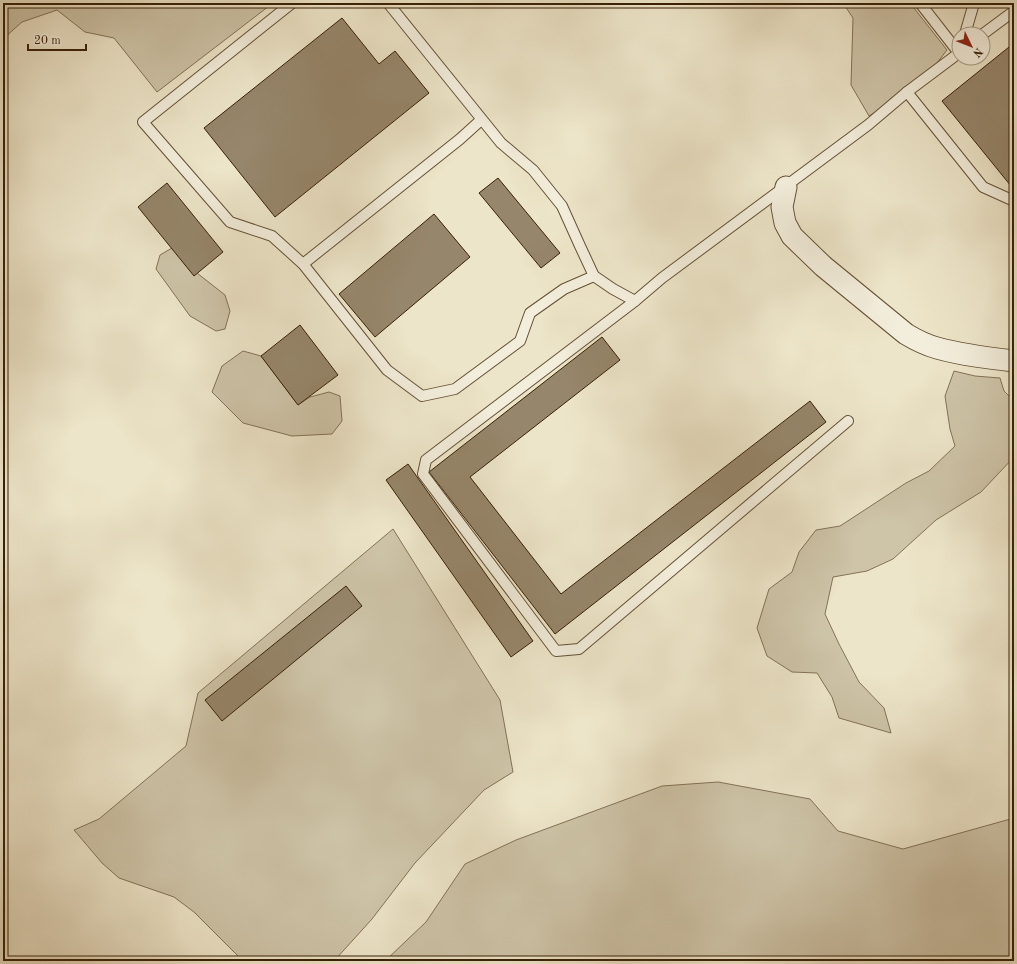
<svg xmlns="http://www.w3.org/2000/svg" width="1017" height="964" viewBox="0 0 1017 964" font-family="'Old Standard TT',serif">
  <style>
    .green { fill: #cec4a8; stroke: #837256 }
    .building { fill: #96866b; stroke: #382005 }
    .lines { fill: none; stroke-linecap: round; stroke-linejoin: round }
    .service-casing { stroke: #655136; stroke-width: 12 }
    .minor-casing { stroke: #655136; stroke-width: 23 }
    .service { stroke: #f3eedc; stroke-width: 10 }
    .minor { stroke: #f3eedc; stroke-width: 21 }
  </style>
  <rect width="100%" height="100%" fill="#ede5c9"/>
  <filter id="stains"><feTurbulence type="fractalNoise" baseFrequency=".005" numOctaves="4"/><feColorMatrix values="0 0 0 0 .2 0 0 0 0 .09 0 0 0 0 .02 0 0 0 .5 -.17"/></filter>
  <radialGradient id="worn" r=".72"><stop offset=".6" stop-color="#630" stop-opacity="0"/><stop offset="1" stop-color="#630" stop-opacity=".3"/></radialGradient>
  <g class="green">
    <path d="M 3,3 L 273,3 L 157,92 L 114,38 L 85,32 L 57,10 L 22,22 L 3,39 Z"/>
    <path d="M 843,3 L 910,3 L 947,50 L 920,85 L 869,116 L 851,85 L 853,18 Z"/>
    <path d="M 172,248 L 197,273 L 225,295 L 230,311 L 225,329 L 216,331 L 190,316 L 156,269 L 160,255 Z"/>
    <path d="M 243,351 L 261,356 L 298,405 L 310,397 L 329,392 L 340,396 L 342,421 L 332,434 L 292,436 L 243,423 L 212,392 L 222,366 Z"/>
    <path d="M 954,371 L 975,376 L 1000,378 L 1004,391 L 1014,401 L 1014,457 L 981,492 L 936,520 L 893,559 L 867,571 L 833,577 L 825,614 L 839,644 L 859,682 L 884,708 L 891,733 L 839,718 L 832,697 L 817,673 L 792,672 L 767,656 L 757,628 L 769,589 L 792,572 L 799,552 L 816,530 L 840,526 L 906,483 L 929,471 L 955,446 L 950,429 L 945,396 Z"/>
    <path d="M 393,529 L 500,700 L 513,772 L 484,790 L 415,863 L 372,919 L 334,961 L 244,961 L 242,960 L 194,912 L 174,897 L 119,878 L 102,863 L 74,830 L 99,819 L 186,746 L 198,693 Z"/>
    <path d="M 718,782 L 810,799 L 838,831 L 903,849 L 1014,818 L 1014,961 L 385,961 L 426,922 L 465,864 L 516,840 L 662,786 Z"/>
  </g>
  <g class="building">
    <path d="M 342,18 L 379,64 L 395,51 L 429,93 L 275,217 L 204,128 Z"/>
    <path d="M 1014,43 L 1014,184 L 1011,186 L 942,101 Z"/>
    <path d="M 498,178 L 560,253 L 541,268 L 479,193 Z"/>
    <path d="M 167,183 L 223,252 L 194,276 L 138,207 Z"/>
    <path d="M 434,214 L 470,257 L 375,337 L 339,294 Z"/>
    <path d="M 300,325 L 338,375 L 298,405 L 261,356 Z"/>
    <path d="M 602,337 L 620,360 L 470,477 L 561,594 L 810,401 L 826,422 L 555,634 L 429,472 Z"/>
    <path d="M 408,464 L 533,641 L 511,657 L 386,480 Z"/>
    <path d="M 346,586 L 362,606 L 222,721 L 205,700 Z"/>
  </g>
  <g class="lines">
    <g class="service-casing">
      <g id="service">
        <path d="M 292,3 L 143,122 L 230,222 L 272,236 L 303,264 L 387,370 L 422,396 L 455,389 L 520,341 L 530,313 L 564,289 L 594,276"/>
        <path d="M 388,3 L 501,143 L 533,170 L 562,206 L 580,246 L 594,276 L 613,289 L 635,301"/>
        <path d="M 920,3 L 959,53"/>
        <path d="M 965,34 L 974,3"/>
        <path d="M 983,34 L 1014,11"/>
        <path d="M 907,92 L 983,187 L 1014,201"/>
        <path d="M 303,264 L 460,139 L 481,120"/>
        <path d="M 848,421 L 579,649 L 556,651 L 423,474 L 426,460 L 635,301 L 662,278 L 868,125 L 907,92 L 959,53"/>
      </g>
    </g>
    <g class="minor-casing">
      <path id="minor" d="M 786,187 L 782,207 L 785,223 L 792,236 L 823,266 L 906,334 C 916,340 926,345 937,348 C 962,355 988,358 1014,361"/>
    </g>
    <use href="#service" class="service"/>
    <use href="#minor" class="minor"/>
  </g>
  <rect width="1017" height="964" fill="none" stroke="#ede5c9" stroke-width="16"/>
  <rect x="4" y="4" width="1009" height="956" fill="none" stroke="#382005" stroke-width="2"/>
  <rect x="8" y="8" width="1001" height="948" fill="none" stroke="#382005"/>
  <g transform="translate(971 46) rotate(133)"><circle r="19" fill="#f3eedc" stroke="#a89c86"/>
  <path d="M0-3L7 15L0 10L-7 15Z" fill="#8f2418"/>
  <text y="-6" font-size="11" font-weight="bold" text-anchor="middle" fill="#382005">N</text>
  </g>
  <path d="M28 44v6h58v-6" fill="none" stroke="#382005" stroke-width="2"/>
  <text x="34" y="44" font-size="12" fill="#382005" stroke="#f3eedc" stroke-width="3" paint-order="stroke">20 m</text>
  <rect width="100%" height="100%" filter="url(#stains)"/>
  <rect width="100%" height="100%" fill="url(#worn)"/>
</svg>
